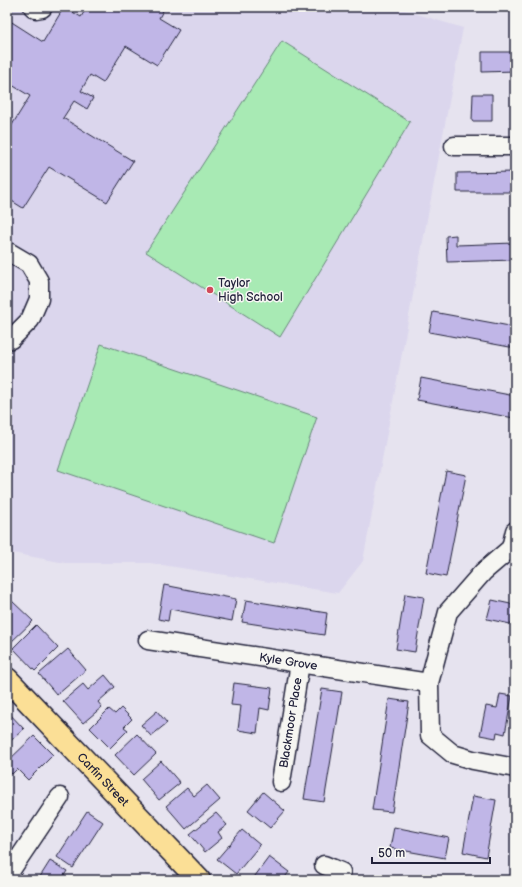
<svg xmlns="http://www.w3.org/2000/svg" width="522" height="887" viewBox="0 0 522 887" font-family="'Balsamiq Sans',sans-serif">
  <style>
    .built { fill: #dbd6ed }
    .green { fill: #a8eab4; stroke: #658678 }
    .building { fill: #c0b6e7; stroke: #22223b }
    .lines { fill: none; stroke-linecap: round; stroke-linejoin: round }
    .minor-casing { stroke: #22223b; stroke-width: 21 }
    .major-casing { stroke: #22223b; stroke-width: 25 }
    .minor { stroke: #f6f6f2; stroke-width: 18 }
    .major { stroke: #fbdf96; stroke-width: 22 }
    .poi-dot { fill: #d1495b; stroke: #f6f6f2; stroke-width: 1.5 }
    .labels { text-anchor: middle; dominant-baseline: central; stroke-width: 3; stroke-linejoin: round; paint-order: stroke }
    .poi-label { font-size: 12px; fill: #22223b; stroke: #f6f6f2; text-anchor: start }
    .street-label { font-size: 12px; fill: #22223b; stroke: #f6f6f2 }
  </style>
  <rect width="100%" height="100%" fill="#e6e3ef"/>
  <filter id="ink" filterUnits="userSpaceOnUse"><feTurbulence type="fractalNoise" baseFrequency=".025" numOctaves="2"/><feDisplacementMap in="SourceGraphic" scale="8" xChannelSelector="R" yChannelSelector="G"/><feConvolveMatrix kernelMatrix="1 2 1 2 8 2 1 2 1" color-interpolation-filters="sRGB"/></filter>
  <g filter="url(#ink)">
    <path class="built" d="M 7,7 L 394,7 L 463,28 L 363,561 L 338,593 L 150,563 L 65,563 L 7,552 Z"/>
    <g class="green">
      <path d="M 282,41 L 410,122 L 280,337 L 146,252 Z"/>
      <path d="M 101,344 L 317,417 L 274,543 L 58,470 Z"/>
    </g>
    <g class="building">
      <path d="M 64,7 L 81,17 L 87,7 L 165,7 L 159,18 L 179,30 L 157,65 L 126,46 L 103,83 L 90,75 L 81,91 L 93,98 L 87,109 L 74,101 L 63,118 L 133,161 L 107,202 L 49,167 L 23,208 L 7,198 L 7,133 L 30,96 L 7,82 L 7,19 L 43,42 Z"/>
      <path d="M 482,52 L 515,52 L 515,71 L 482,72 Z"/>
      <path d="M 473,94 L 492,94 L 492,121 L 472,121 Z"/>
      <path d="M 515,172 L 515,192 L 457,192 L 457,173 Z"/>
      <path d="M 456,235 L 456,245 L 515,243 L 515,260 L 447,262 L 446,236 Z"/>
      <path d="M 433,312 L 515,327 L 515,348 L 429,332 Z"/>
      <path d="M 421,378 L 515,396 L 514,418 L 417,400 Z"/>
      <path d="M 446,471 L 466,475 L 446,577 L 426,573 Z"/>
      <path d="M 164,585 L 236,599 L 232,621 L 170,609 L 168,621 L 158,619 Z"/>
      <path d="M 405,594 L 424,597 L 415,652 L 396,649 Z"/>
      <path d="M 246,600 L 327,613 L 324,635 L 242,622 Z"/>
      <path d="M 492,600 L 515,605 L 515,625 L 487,619 Z"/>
      <path d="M 12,601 L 33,621 L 9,644 L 7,641 L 7,606 Z"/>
      <path d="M 36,625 L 58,648 L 35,671 L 13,648 Z"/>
      <path d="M 68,649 L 86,670 L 57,695 L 39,674 Z"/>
      <path d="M 105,675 L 115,687 L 98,702 L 102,707 L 83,723 L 63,701 L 83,684 L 88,690 Z"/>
      <path d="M 234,683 L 272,688 L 269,710 L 260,708 L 257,733 L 238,730 L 241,706 L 231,705 Z"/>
      <path d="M 322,689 L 342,692 L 324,802 L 304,799 Z"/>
      <path d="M 500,694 L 512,696 L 505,734 L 497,732 L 496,738 L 480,735 L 486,706 L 497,708 Z"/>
      <path d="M 389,699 L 409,702 L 392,812 L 372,810 Z"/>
      <path d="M 121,708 L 132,719 L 124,727 L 128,730 L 110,748 L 90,728 L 109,709 L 115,714 Z"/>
      <path d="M 7,711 L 24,729 L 7,744 Z"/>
      <path d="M 157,711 L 167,723 L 151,736 L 141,725 Z"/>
      <path d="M 137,734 L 156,754 L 134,775 L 115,755 Z"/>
      <path d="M 34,736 L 53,755 L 28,780 L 17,769 L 12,774 L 7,770 L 7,762 Z"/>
      <path d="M 161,761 L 180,783 L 159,800 L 141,779 Z"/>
      <path d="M 207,785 L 220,800 L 186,829 L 166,806 L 187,788 L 194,796 Z"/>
      <path d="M 263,792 L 285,811 L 270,828 L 248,810 Z"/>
      <path d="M 473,796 L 496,800 L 486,857 L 463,852 Z"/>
      <path d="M 87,811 L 103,822 L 73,868 L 57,857 Z"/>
      <path d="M 216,813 L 227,825 L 218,832 L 222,838 L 205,852 L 190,834 Z"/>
      <path d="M 394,827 L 449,838 L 445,858 L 390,848 Z"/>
      <path d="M 242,830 L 260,845 L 236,874 L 217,859 Z"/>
      <path d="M 269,857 L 289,872 L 283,880 L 252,880 Z"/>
      <path d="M 50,861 L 67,871 L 61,880 L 38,880 Z"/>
    </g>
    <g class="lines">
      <g class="minor-casing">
        <g id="minor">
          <path d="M 33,7 L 36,9 L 42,8 L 43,7"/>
          <path d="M 454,146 L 515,146"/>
          <path d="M 7,251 L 29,264 L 39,281 L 39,299 L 30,320 L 11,339 L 7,340"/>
          <path d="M 515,531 L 511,548 L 483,572 L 448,612 L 429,683 L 430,735 L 453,754 L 473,760 L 515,768"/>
          <path id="s1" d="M 148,640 L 429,683"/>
          <path id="s2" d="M 281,782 L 300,663"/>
          <path d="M 324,865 L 341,872 L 340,880"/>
          <path d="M 7,876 L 60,797"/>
        </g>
      </g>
      <g class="major-casing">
        <g id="major">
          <path id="s3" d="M 7,679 L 199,880"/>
        </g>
      </g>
      <use href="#minor" class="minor"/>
      <use href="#major" class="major"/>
    </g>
  </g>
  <circle class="poi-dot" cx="210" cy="290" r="4"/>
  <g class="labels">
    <g class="poi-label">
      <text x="218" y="283">Taylor<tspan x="218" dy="14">High School</tspan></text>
    </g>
    <g class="street-label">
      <text stroke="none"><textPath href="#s1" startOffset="142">Kyle Grove</textPath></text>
      <text stroke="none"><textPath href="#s2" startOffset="60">Blackmoor Place</textPath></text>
      <text stroke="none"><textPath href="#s3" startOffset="139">Carfin Street</textPath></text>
    </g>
  </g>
  <rect width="522" height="887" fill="none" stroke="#f6f6f2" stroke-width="24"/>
  <rect x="12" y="12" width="498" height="863" fill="none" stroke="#22223b" stroke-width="1.5" filter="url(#ink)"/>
  <path d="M372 857v6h118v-6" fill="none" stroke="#22223b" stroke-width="2"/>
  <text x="378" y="857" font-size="12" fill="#22223b" stroke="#f6f6f2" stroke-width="3" paint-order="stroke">50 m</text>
</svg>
